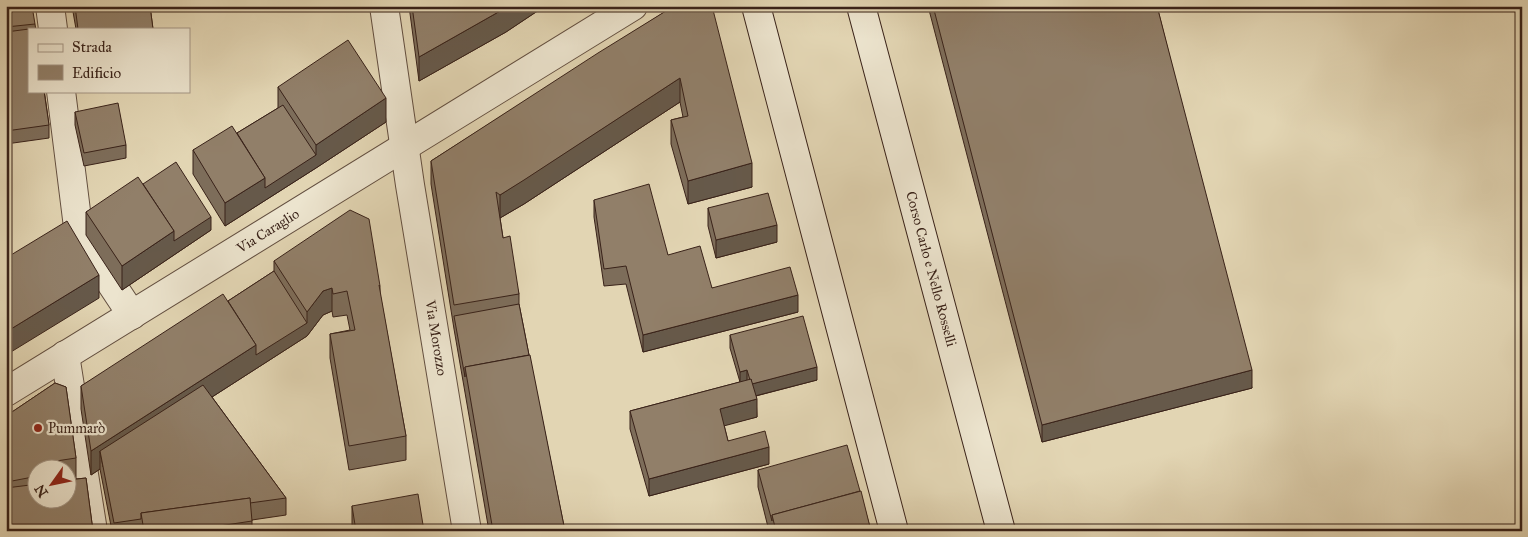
<svg xmlns="http://www.w3.org/2000/svg" width="1528" height="537" viewBox="0 0 1528 537" font-family="'IM FELL Great Primer',serif">
  <style>
    .lines { fill: none; stroke-linecap: round; stroke-linejoin: round }
    .street-casing { stroke: #634f40; stroke-width: 30 }
    .secondary-casing { stroke: #392219; stroke-width: 30 }
    .street { stroke: #ece4ce; stroke-width: 28 }
    .secondary { stroke: #ece4ce; stroke-width: 28 }
    .wall { fill: #7d6d5a; stroke: #392219; fill-rule: evenodd }
    .shaded-wall { fill: #66594a; stroke: #392219 }
    .building { fill: #917f69; stroke: #392219 }
    .poi-dot { fill: #8f2418; stroke: #ece4ce; stroke-width: 2 }
    .labels { text-anchor: middle; dominant-baseline: central; stroke-width: 4.5; stroke-linejoin: round; paint-order: stroke }
    .street-label { font-size: 14px; fill: #392219; stroke: #ece4ce }
    .poi-label { font-size: 14px; fill: #392219; stroke: #ece4ce; text-anchor: start }
  </style>
  <rect width="100%" height="100%" fill="#e2d5b3"/>
  <filter id="stains"><feTurbulence type="fractalNoise" baseFrequency=".004" numOctaves="4"/><feColorMatrix values="0 0 0 0 .2 0 0 0 0 .09 0 0 0 0 .02 0 0 0 .5 -.17"/></filter>
  <radialGradient id="worn" r=".72"><stop offset=".6" stop-color="#630" stop-opacity="0"/><stop offset="1" stop-color="#630" stop-opacity=".3"/></radialGradient>
  <g class="lines">
    <g class="street-casing">
      <g id="street">
        <path d="M 50,6 L 53,29"/>
        <path d="M 384,6 L 410,185 L 467,531"/>
        <path d="M 61,91 L 79,235 L 132,315"/>
        <path d="M 65,355 L 93,531"/>
        <path d="M 6,392 L 633,6"/>
      </g>
    </g>
    <g class="secondary-casing">
      <g id="secondary">
        <path d="M 756,6 L 894,531"/>
        <path d="M 861,6 L 1001,531"/>
      </g>
    </g>
    <use href="#street" class="street"/>
    <use href="#secondary" class="secondary"/>
  </g>
  <g class="wall">
    <path d="M 6,6 L 35,24 L 49,125 L 49,138 L 6,144 Z"/>
    <path d="M 72,6 L 150,6 L 153,29 L 76,29 Z"/>
    <path d="M 409,6 L 545,6 L 506,32 L 419,81 Z"/>
    <path d="M 674,6 L 752,187 L 688,204 L 671,144 L 671,120 L 683,117 L 680,102 L 524,204 L 500,218 L 503,238 L 519,294 L 519,304 L 529,355 L 565,531 L 489,531 L 454,329 L 431,184 L 431,161 Z"/>
    <path d="M 928,6 L 1157,6 L 1252,388 L 1042,442 Z"/>
    <path d="M 278,87 L 386,122 L 316,168 L 225,226 L 193,174 L 193,150 L 237,133 L 278,108 Z"/>
    <path d="M 75,112 L 126,145 L 126,158 L 84,166 L 75,125 Z"/>
    <path d="M 143,184 L 211,230 L 122,290 L 86,235 L 86,212 Z"/>
    <path d="M 594,200 L 712,288 L 798,312 L 643,352 L 626,284 L 604,286 L 594,217 Z"/>
    <path d="M 708,208 L 777,242 L 716,258 L 708,226 Z"/>
    <path d="M 274,261 L 380,286 L 380,294 L 406,436 L 406,460 L 349,470 L 330,358 L 330,334 L 350,330 L 347,315 L 333,317 L 332,311 L 323,315 L 307,336 L 212,397 L 286,498 L 286,515 L 252,520 L 252,531 L 112,531 L 100,469 L 91,475 L 81,409 L 81,386 L 228,301 L 274,271 Z"/>
    <path d="M 730,335 L 817,380 L 756,396 L 757,417 L 724,425 L 728,441 L 769,464 L 649,496 L 630,429 L 630,411 L 740,382 L 730,348 Z"/>
    <path d="M 55,383 L 66,387 L 76,458 L 76,479 L 86,478 L 93,531 L 6,531 L 6,488 L 9,488 L 6,467 L 6,416 ZM 38,470 L 68,470 L 68,500 L 38,500 Z"/>
    <path d="M 758,470 L 860,491 L 871,531 L 769,531 L 758,487 Z"/>
    <path d="M 352,506 L 424,531 L 352,531 Z"/>
  </g>
  <g class="shaded-wall">
    <path d="M 509,6 L 545,6 L 506,32 L 419,81 L 419,57 Z"/>
    <path d="M 680,78 L 680,102 L 524,204 L 500,218 L 500,195 Z"/>
    <path d="M 386,98 L 386,122 L 316,168 L 225,226 L 225,203 L 265,178 L 316,155 L 316,145 Z"/>
    <path d="M 752,163 L 752,187 L 688,204 L 688,181 Z"/>
    <path d="M 211,217 L 211,230 L 122,290 L 122,266 L 174,231 Z"/>
    <path d="M 777,225 L 777,242 L 716,258 L 716,240 Z"/>
    <path d="M 99,275 L 99,298 L 6,355 L 6,332 Z"/>
    <path d="M 332,288 L 332,311 L 323,315 L 307,336 L 103,467 L 100,451 L 100,469 L 91,475 L 91,451 L 256,345 L 307,323 L 307,312 L 323,291 Z"/>
    <path d="M 798,295 L 798,312 L 643,352 L 643,335 Z"/>
    <path d="M 817,367 L 817,380 L 751,397 L 751,384 Z"/>
    <path d="M 747,370 L 747,383 L 740,385 L 740,372 Z"/>
    <path d="M 1252,370 L 1252,388 L 1042,442 L 1042,425 Z"/>
    <path d="M 757,399 L 757,417 L 720,427 L 720,409 Z"/>
    <path d="M 769,447 L 769,464 L 649,496 L 649,479 Z"/>
  </g>
  <g class="building">
    <path d="M 6,6 L 32,6 L 35,24 L 6,27 Z"/>
    <path d="M 75,6 L 150,6 L 153,29 L 78,29 Z"/>
    <path d="M 412,6 L 509,6 L 419,57 Z"/>
    <path d="M 674,6 L 712,6 L 752,163 L 688,181 L 671,120 L 688,116 L 680,78 L 524,180 L 500,195 L 496,192 L 503,238 L 510,236 L 519,294 L 454,305 L 431,161 L 598,53 Z"/>
    <path d="M 933,6 L 1157,6 L 1252,370 L 1042,425 Z"/>
    <path d="M 29,29 L 29,91 L 44,91 L 49,125 L 6,131 L 6,32 Z"/>
    <path d="M 348,40 L 386,98 L 316,145 L 278,87 Z"/>
    <path d="M 118,103 L 126,145 L 84,153 L 75,112 Z"/>
    <path d="M 283,105 L 316,155 L 265,188 L 265,178 L 237,133 Z"/>
    <path d="M 232,126 L 265,178 L 225,203 L 193,150 Z"/>
    <path d="M 176,162 L 211,217 L 174,241 L 174,231 L 143,184 Z"/>
    <path d="M 138,177 L 174,231 L 122,266 L 86,212 Z"/>
    <path d="M 649,184 L 668,255 L 700,246 L 712,288 L 790,267 L 798,295 L 643,335 L 626,266 L 604,269 L 594,200 Z"/>
    <path d="M 768,193 L 777,225 L 716,240 L 708,208 Z"/>
    <path d="M 350,210 L 369,219 L 380,286 L 379,285 L 406,436 L 349,446 L 330,334 L 355,330 L 347,291 L 333,294 L 332,288 L 323,291 L 307,312 L 274,261 Z"/>
    <path d="M 67,221 L 99,275 L 6,332 L 6,258 Z"/>
    <path d="M 274,271 L 307,323 L 256,355 L 256,345 L 228,301 Z"/>
    <path d="M 223,294 L 256,345 L 91,451 L 81,386 Z"/>
    <path d="M 519,304 L 529,355 L 465,367 L 465,377 L 454,316 Z"/>
    <path d="M 803,316 L 817,367 L 752,384 L 751,379 L 750,380 L 747,370 L 740,372 L 730,335 Z"/>
    <path d="M 530,355 L 565,531 L 493,531 L 465,367 Z"/>
    <path d="M 751,379 L 757,399 L 720,409 L 728,441 L 765,431 L 769,447 L 649,479 L 630,411 Z"/>
    <path d="M 55,383 L 66,387 L 76,458 L 56,461 L 57,470 L 38,470 L 38,476 L 12,481 L 6,444 L 6,416 Z"/>
    <path d="M 203,385 L 286,498 L 250,503 L 250,498 L 141,513 L 141,519 L 114,523 L 100,451 Z"/>
    <path d="M 847,445 L 860,491 L 772,515 L 772,521 L 758,470 Z"/>
    <path d="M 86,478 L 93,531 L 6,531 L 6,488 L 38,484 L 38,500 L 68,500 L 68,480 Z"/>
    <path d="M 861,491 L 871,531 L 776,531 L 772,515 Z"/>
    <path d="M 418,494 L 424,531 L 356,531 L 352,506 Z"/>
    <path d="M 250,498 L 252,521 L 206,528 L 207,531 L 144,531 L 141,513 Z"/>
  </g>
  <circle class="poi-dot" cx="38" cy="428" r="5"/>
  <g class="labels">
    <g class="street-label">
      <text transform="translate(268 231) rotate(-32)">Via Caraglio</text>
      <text transform="translate(931 269) rotate(75)">Corso Carlo e Nello Rosselli</text>
      <text transform="translate(436 338) rotate(81)">Via Morozzo</text>
    </g>
    <g class="poi-label">
      <text x="48" y="428">Pummarò</text>
    </g>
  </g>
  <rect width="1528" height="537" fill="none" stroke="#e2d5b3" stroke-width="25"/>
  <rect x="8" y="8" width="1513" height="522" fill="none" stroke="#392219" stroke-width="2.5"/>
  <rect x="12" y="12" width="1503" height="512" fill="none" stroke="#392219"/>
  <rect x="28" y="28" width="162" height="65" fill="#ece4ce" stroke="#a49686"/>
  <rect x="38" y="44" width="25" height="8" fill="#ece4ce" stroke="#a49686"/>
  <text x="72" y="52" font-size="15" fill="#392219">Strada</text>
  <rect x="38" y="65" width="25" height="15" fill="#917f69" stroke="#a49686"/>
  <text x="72" y="78" font-size="15" fill="#392219">Edificio</text>
  <g transform="translate(52 484) rotate(237)"><circle r="24" fill="#ece4ce" stroke="#a49686"/>
  <path d="M0-4L9 19L0 12L-9 19Z" fill="#8f2418"/>
  <text y="-8" font-size="14" font-weight="bold" text-anchor="middle" fill="#392219">N</text>
  </g>
  <rect width="100%" height="100%" filter="url(#stains)"/>
  <rect width="100%" height="100%" fill="url(#worn)"/>
</svg>
